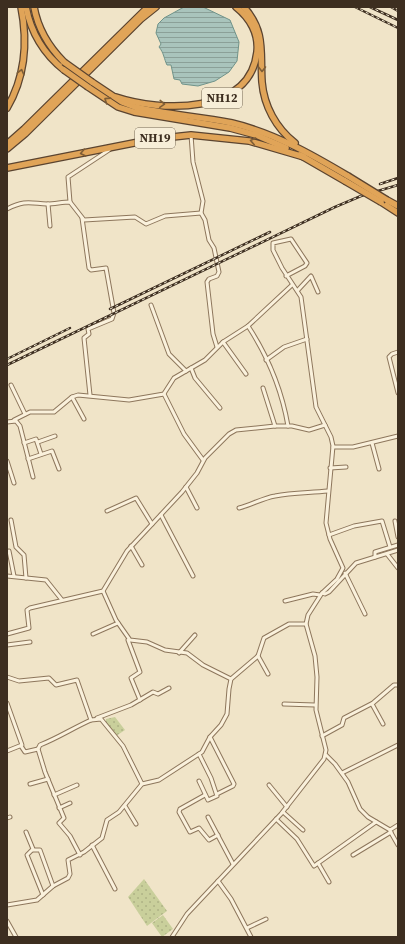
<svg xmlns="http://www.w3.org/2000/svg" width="405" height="944" viewBox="0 0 405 944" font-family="'Source Serif 4',serif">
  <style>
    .park { fill: url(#park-dots) }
    .water { fill: url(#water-rules); stroke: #6f938a }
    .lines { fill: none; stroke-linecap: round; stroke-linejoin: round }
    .street-casing { stroke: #8d765c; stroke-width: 5 }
    .highway-casing { stroke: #5b4430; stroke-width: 8 }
    .street { stroke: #faf1dc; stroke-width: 3 }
    .highway { stroke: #e0a458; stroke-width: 5.5 }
    .rail-casing { stroke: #3d2e20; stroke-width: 2.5 }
    .rail { stroke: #f7eed8; stroke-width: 1; stroke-dasharray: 3; stroke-linecap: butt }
    .highway-bridge-casing { stroke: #5b4430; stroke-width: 8; stroke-linecap: butt }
    .highway-bridge { stroke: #e0a458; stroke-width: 5.5 }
    .oneway { stroke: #7e5d36 }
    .labels { text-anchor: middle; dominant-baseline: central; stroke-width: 3; stroke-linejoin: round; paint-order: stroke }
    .shield { fill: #f7eed8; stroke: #756857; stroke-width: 1 }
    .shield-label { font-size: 12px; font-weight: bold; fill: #3d2e20 }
  </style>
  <defs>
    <pattern id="park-dots" width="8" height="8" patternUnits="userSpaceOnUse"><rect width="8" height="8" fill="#c9cf9b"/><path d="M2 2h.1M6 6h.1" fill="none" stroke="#aeb285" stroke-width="1.8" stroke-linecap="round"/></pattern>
    <pattern id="water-rules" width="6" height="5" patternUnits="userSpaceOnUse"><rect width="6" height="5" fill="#a9c4bc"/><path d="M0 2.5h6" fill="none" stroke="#8ba098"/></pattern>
  </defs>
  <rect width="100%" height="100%" fill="#f0e4c8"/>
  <g class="park">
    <path d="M 115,717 L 125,730 L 116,736 L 106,724 L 106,719 Z"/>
    <path d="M 144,879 L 167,911 L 147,926 L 128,897 Z"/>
    <path d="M 163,915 L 173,929 L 162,937 L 152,923 Z"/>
  </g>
  <path class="water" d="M 184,7 L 203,7 L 230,20 L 239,42 L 237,61 L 229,72 L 215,81 L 198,86 L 182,84 L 180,80 L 174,79 L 171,65 L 167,65 C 164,59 164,53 159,47 L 161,44 L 156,33 L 158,24 L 164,18 Z"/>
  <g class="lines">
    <g class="street-casing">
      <g id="street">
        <path d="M 191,135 L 193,162 L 203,201 L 201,213 L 205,220 L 209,240 L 214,248 L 219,272 L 217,276 L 209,279 L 207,282 L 213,334 L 217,347"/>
        <path d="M 70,202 L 68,177 L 109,150"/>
        <path d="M 48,204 L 50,226"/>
        <path d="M 7,209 C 25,200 29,203 47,204 C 55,204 62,202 70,202 L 84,220 L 135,217 L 146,224 L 165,216 L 201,213"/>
        <path d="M 82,218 L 89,268 L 91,270 L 106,268 L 114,313 L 112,319 L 88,329 L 89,334 L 84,338 L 90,395"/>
        <path d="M 286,276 L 305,266 L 307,263 L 291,239 L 273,243 L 273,250 L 282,268 L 301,297 L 316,407 L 331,437 L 333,446 L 326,523 L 330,539 L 343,568 L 337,579 L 322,593 L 325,594 L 329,592 L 356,563 L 398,550"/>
        <path d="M 298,290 L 311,276 L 318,292"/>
        <path d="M 151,305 L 169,354 L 186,371"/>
        <path d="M 248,326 C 267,355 282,391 288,426"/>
        <path d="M 223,342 L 246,374"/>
        <path d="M 398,352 L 392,354 L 389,357 L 398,393"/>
        <path d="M 266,360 L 284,347 L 307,339"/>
        <path d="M 191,368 L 195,378 L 220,408"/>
        <path d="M 11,385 L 25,414"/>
        <path d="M 263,388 L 275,426"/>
        <path d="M 72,397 L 84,419"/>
        <path d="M 14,420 L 30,412 L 54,412 L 72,397 L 78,395 L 129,400 L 164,394"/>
        <path d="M 7,422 L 16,421 L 20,426 L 33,477"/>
        <path d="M 38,442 L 55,436"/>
        <path d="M 24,443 L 36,439 L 41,454"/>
        <path d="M 372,443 L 379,469"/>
        <path d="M 333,447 L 353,447 L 398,436"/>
        <path d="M 28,459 L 52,451 L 59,469"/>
        <path d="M 203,460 L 184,434 L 164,394 L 165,392 L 174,378 L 205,360 L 223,342 L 248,326 L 292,285"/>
        <path d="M 7,461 L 14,483"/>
        <path d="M 330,468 L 346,467"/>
        <path d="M 186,487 L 197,508"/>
        <path d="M 239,508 C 251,505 263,498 275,496 C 292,492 310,493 328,491"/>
        <path d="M 107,511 L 136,498 L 152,524"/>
        <path d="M 161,515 L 193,576"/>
        <path d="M 11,520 L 16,547 L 24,555 L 26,578"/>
        <path d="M 395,521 L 398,537"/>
        <path d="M 329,535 L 354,526 L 382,521 L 390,547"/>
        <path d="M 131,546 L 142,565"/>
        <path d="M 9,551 L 14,576"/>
        <path d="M 387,554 L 398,568"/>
        <path d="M 375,557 L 375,552 L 398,545"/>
        <path d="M 345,573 L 365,614"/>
        <path d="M 7,576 L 46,580 L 62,600"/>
        <path d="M 103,591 L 116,620 L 130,640 L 147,642 L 165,650 L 187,653 L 203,665 L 231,679"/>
        <path d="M 285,601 L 313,594 L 320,595"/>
        <path d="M 7,634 L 29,628 L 27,610 L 30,608 L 103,591 L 127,551 L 182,492 L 197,473 L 205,458 L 229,434 L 236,430 L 275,426 L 292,426 L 309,430 L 325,425"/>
        <path d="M 93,634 L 118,623"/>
        <path d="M 128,640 L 140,672 L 131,678 L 140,700"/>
        <path d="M 7,645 L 30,642"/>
        <path d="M 179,653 L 195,635"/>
        <path d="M 258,656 L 268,674"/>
        <path d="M 7,677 L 19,681 L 49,678 L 56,685 L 77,680 L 91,720 L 101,719 L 123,746 L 142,784"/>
        <path d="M 7,703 L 22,745 L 7,751"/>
        <path d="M 284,704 L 315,705"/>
        <path d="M 372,704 L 383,724"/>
        <path d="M 97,718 L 131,705 L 153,692 L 158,694 L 169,688"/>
        <path d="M 322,736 L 342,725 L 344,718 L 373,703 L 394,685 L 398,685"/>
        <path d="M 210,737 L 234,784 L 233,786 L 217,794"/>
        <path d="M 21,746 L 25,752 L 38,749"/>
        <path d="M 326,755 L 335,764 L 348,782 L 360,809 L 368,817 L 390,830 L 398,825"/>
        <path d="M 342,773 L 398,745"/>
        <path d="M 199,781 L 208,800 L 217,796 L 211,778 L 199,754"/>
        <path d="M 30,784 L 48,779"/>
        <path d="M 269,785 L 287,807"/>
        <path d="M 54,795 L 77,785"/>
        <path d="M 205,795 L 180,809 L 179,812 L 190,832 L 199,828 L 209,840 L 218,835"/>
        <path d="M 125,806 L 136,824"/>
        <path d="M 59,808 L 70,803"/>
        <path d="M 283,812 L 303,830"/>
        <path d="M 208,817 L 233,864"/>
        <path d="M 7,818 L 10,817"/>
        <path d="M 276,819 L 297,839 L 314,866 L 376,822"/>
        <path d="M 390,831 L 398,845"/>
        <path d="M 26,832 L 33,849 L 27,855 L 43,895"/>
        <path d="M 92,845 L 115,889"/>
        <path d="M 33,850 L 40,850 L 53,886"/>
        <path d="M 80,855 L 70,836 L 59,823 L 64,818 L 45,772 L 38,749 L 40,745 C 58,738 73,728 91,720"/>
        <path d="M 353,855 L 391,832"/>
        <path d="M 318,863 L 329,882"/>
        <path d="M 218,881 L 231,899 L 251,937"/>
        <path d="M 7,905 L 37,900 L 53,886 L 68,878 L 70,874 L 68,860 L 84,852 L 102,838 L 107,820 L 119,812 L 142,784 L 159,780 L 202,752 L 210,737 L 221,725 L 227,714 L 229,689 L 231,679 L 258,656 L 264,638 L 289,624 L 306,624"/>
        <path d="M 7,921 L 16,937"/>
        <path d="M 247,928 L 266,919"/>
        <path d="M 172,937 L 187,914 L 281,814 L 324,759 L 326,750 L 316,710 L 317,677 L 315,656 L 306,624 L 308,615 L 322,593"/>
      </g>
    </g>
    <g class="highway-casing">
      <g id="highway">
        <path d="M 26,7 C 31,33 44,54 64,70"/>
        <path d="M 34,7 C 38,29 48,46 64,62"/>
        <path d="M 244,7 C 266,32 260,52 262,82 C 264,106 276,128 295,143"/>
        <path d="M 92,82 L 122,102 L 135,107 C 167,115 200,116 232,123 C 274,133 311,154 348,176"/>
        <path d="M 88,87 L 118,107 L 134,112 L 230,128 L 256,135 L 286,148"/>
        <path d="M 116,97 C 161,112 250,115 257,52 C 259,34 250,18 236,7"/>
        <path d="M 7,108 C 25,77 28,42 21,7"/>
        <path d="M 7,144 L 24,129 L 148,7"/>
        <path d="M 7,149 L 25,134 L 141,19 L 156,7"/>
        <path d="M 300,155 L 345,181"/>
        <path d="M 7,168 L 154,139 L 191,135 L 249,141 L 304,157"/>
        <path d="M 387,200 L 398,206"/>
        <path d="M 381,202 L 398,213"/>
      </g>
    </g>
    <use href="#street" class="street"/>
    <use href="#highway" class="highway"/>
    <g class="rail-casing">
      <g id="rail">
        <path d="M 355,7 L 398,28"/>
        <path d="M 370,7 L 398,20"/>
        <path d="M 391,7 L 398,11"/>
        <path d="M 380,184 L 398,178"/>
        <path d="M 110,309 L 270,232"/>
        <path d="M 7,359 L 70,328"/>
        <path d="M 7,365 L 335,207 L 361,196 L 398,185"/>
      </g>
    </g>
    <use href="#rail" class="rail"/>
    <g class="highway-bridge-casing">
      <g id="highway-bridge">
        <path d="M 64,62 L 92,82"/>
        <path d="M 64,70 L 88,87"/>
        <path d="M 348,176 L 387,200"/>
        <path d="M 345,181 L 381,202"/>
      </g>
    </g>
    <use href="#highway-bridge" class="highway-bridge"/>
  </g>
  <defs><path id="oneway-chevron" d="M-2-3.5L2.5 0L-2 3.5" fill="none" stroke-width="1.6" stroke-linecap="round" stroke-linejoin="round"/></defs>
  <g class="oneway">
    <use href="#oneway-chevron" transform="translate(262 69) rotate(90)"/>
    <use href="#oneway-chevron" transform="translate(21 72) rotate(-76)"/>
    <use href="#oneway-chevron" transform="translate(107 100) rotate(-147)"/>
    <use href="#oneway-chevron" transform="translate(162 104) rotate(3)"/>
    <use href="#oneway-chevron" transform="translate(253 141) rotate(-168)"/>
    <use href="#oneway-chevron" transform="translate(83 153) rotate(169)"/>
  </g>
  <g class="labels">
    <g class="shield">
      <rect x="202" y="88" width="40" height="20" rx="3"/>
      <rect x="135" y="128" width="40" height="20" rx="3"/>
    </g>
    <g class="shield-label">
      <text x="222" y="98">NH12</text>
      <text x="155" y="138">NH19</text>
    </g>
  </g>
  <rect width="405" height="944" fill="none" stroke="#3d2e20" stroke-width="16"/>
</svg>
